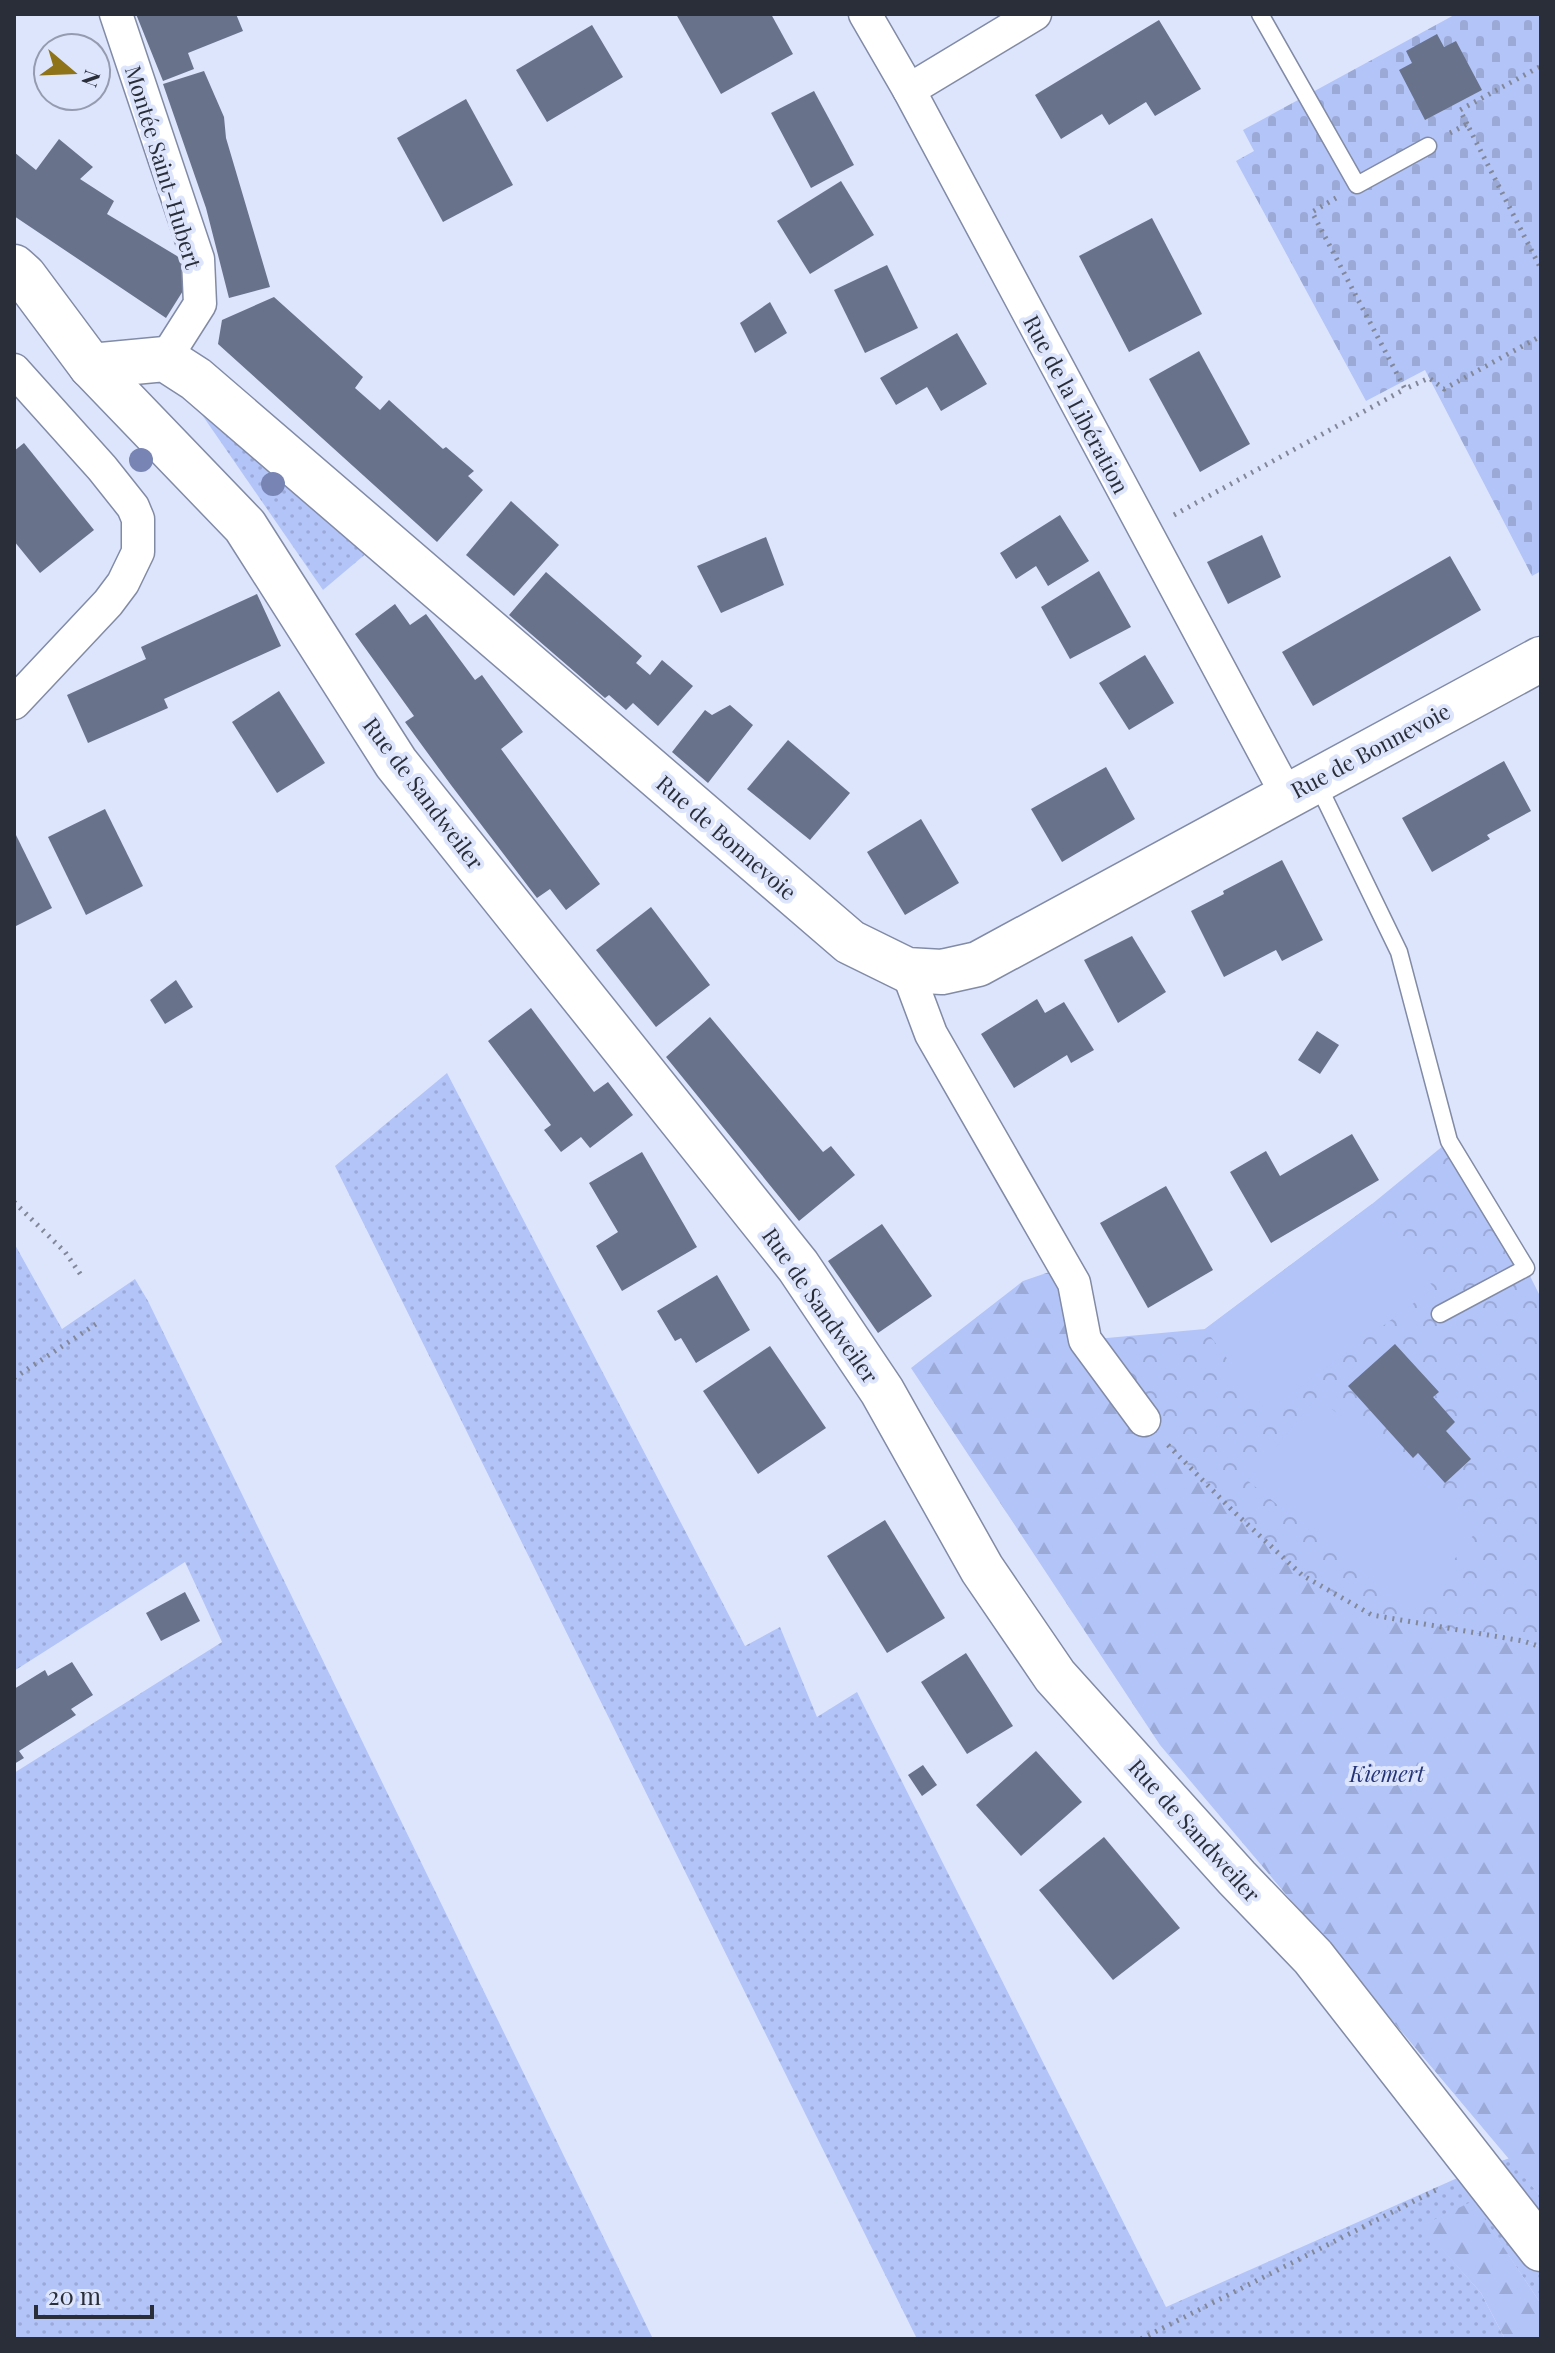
<svg xmlns="http://www.w3.org/2000/svg" width="1555" height="2353" viewBox="0 0 1555 2353" font-family="'Playfair Display',serif">
  <style>
    .grass { fill: url(#grass-dots) }
    .forest { fill: url(#forest-firs) }
    .cemetery { fill: url(#cemetery-stones) }
    .park { fill: url(#park-crowns) }
    .garden { fill: #b3c4f9 }
    .building { fill: #69728b }
    .lines { fill: none; stroke-linecap: round; stroke-linejoin: round }
    .service-casing { stroke: #828ba6; stroke-width: 19 }
    .minor-casing { stroke: #828ba6; stroke-width: 35 }
    .secondary-casing { stroke: #828ba6; stroke-width: 47 }
    .path { stroke: #828899; stroke-width: 5; stroke-dasharray: 2 6; stroke-linecap: butt }
    .service { stroke: #fff; stroke-width: 16 }
    .minor { stroke: #fff; stroke-width: 32 }
    .secondary { stroke: #fff; stroke-width: 44 }
    .tree { fill: #7884b3 }
    .labels { text-anchor: middle; dominant-baseline: central; stroke-width: 8; stroke-linejoin: round; paint-order: stroke }
    .street-label { font-size: 22px; fill: #2a2e39; stroke: #dde5fd }
    .park-label { font-size: 22px; font-style: italic; fill: #253477; stroke: #dde5fd }
  </style>
  <defs>
    <pattern id="grass-dots" width="8" height="8" patternUnits="userSpaceOnUse" patternTransform="scale(2)"><rect width="8" height="8" fill="#b3c4f9"/><path d="M2 2h.1M6 6h.1" fill="none" stroke="#9aa9d6" stroke-width="1.8" stroke-linecap="round"/></pattern>
    <pattern id="forest-firs" width="22" height="20" patternUnits="userSpaceOnUse" patternTransform="scale(2)"><rect width="22" height="20" fill="#b3c4f9"/><path d="M5 1l3.5 6h-7zM16 11l3.5 6h-7z" fill="#9aa9d6"/></pattern>
    <pattern id="cemetery-stones" width="16" height="16" patternUnits="userSpaceOnUse" patternTransform="scale(2)"><rect width="16" height="16" fill="#b3c4f9"/><path d="M2 7V4a2 2 0 0 1 4 0v3zM10 15v-3a2 2 0 0 1 4 0v3z" fill="#9aa9d6"/></pattern>
    <pattern id="park-crowns" width="20" height="18" patternUnits="userSpaceOnUse" patternTransform="scale(2)"><rect width="20" height="18" fill="#b3c4f9"/><path d="M2 6a3 3 0 1 1 6 0M12 15a3 3 0 1 1 6 0" fill="none" stroke="#9aa9d6"/></pattern>
  </defs>
  <rect width="100%" height="100%" fill="#dde5fd"/>
  <g class="grass">
    <path d="M 187,393 L 368,552 L 323,590 Z"/>
    <path d="M 447,1073 L 745,1646 L 780,1627 L 817,1717 L 857,1692 L 1166,2307 L 1480,2168 L 1510,2158 L 1541,2197 L 1541,2304 L 1473,2202 L 1422,2226 L 1481,2293 L 1505,2339 L 917,2339 L 335,1166 Z"/>
    <path d="M 14,1243 L 62,1329 L 135,1279 L 148,1301 L 653,2339 L 14,2339 L 14,1773 L 222,1642 L 185,1562 L 14,1671 Z"/>
  </g>
  <g class="forest">
    <path d="M 1061,1268 L 1085,1340 L 1523,1641 L 1541,1647 L 1541,2197 L 1160,1745 L 911,1368 L 1023,1281 Z"/>
    <path d="M 1473,2201 L 1541,2304 L 1541,2339 L 1505,2339 L 1481,2293 L 1421,2226 Z"/>
  </g>
  <path class="cemetery" d="M 1456,14 L 1541,14 L 1541,571 L 1532,576 L 1425,370 L 1366,401 L 1236,161 L 1254,151 L 1243,130 Z"/>
  <path class="park" d="M 1449,1141 L 1526,1268 L 1541,1298 L 1541,1647 L 1523,1641 L 1372,1615 L 1302,1575 L 1232,1510 L 1144,1420 L 1085,1340 L 1205,1329 L 1372,1204 Z"/>
  <g class="garden">
    <path d="M 1372,1204 L 1434,1288 L 1267,1412 L 1205,1329 Z"/>
    <path d="M 1317,1397 L 1479,1528 L 1412,1613 L 1248,1481 Z"/>
  </g>
  <g class="building">
    <path d="M 136,14 L 236,14 L 243,31 L 188,53 L 194,69 L 163,81 Z"/>
    <path d="M 676,14 L 771,14 L 793,54 L 721,94 Z"/>
    <path d="M 1159,20 L 1201,89 L 1155,116 L 1146,102 L 1109,125 L 1102,114 L 1061,139 L 1035,95 Z"/>
    <path d="M 592,25 L 623,77 L 547,122 L 516,70 Z"/>
    <path d="M 1437,34 L 1444,47 L 1456,41 L 1482,90 L 1425,120 L 1399,70 L 1412,63 L 1406,51 Z"/>
    <path d="M 204,71 L 224,117 L 226,138 L 270,287 L 229,298 L 206,208 L 163,84 Z"/>
    <path d="M 814,91 L 854,165 L 811,188 L 771,113 Z"/>
    <path d="M 466,99 L 513,185 L 443,222 L 397,138 Z"/>
    <path d="M 59,139 L 93,167 L 80,179 L 114,201 L 107,214 L 187,262 L 191,278 L 166,318 L 14,216 L 14,152 L 36,170 Z"/>
    <path d="M 841,181 L 874,235 L 810,274 L 777,221 Z"/>
    <path d="M 1152,218 L 1202,314 L 1129,352 L 1079,256 Z"/>
    <path d="M 887,265 L 918,328 L 865,353 L 834,290 Z"/>
    <path d="M 274,297 L 363,377 L 355,388 L 380,410 L 389,400 L 443,449 L 446,447 L 474,471 L 468,476 L 483,490 L 437,542 L 218,344 L 222,320 Z"/>
    <path d="M 770,302 L 787,333 L 755,353 L 740,323 Z"/>
    <path d="M 957,333 L 987,384 L 941,411 L 927,387 L 896,405 L 880,378 Z"/>
    <path d="M 1199,351 L 1250,444 L 1200,472 L 1149,379 Z"/>
    <path d="M 24,443 L 94,530 L 40,573 L 14,541 L 14,451 Z"/>
    <path d="M 511,501 L 559,545 L 514,596 L 466,555 Z"/>
    <path d="M 1060,515 L 1089,561 L 1048,586 L 1036,566 L 1016,579 L 1000,553 Z"/>
    <path d="M 1262,535 L 1281,577 L 1228,604 L 1207,562 Z"/>
    <path d="M 766,537 L 784,585 L 721,613 L 697,566 Z"/>
    <path d="M 1450,556 L 1481,610 L 1313,706 L 1282,652 Z"/>
    <path d="M 1099,571 L 1131,627 L 1070,659 L 1041,607 Z"/>
    <path d="M 546,572 L 642,656 L 636,663 L 650,675 L 662,660 L 693,686 L 658,726 L 633,703 L 626,710 L 609,695 L 605,698 L 509,615 Z"/>
    <path d="M 257,594 L 281,646 L 164,699 L 168,708 L 88,743 L 67,695 L 146,659 L 141,647 Z"/>
    <path d="M 395,604 L 410,625 L 426,614 L 475,680 L 482,675 L 523,732 L 501,749 L 600,884 L 566,910 L 550,889 L 537,898 L 451,785 L 405,722 L 414,716 L 355,634 Z"/>
    <path d="M 1145,655 L 1174,703 L 1129,730 L 1099,683 Z"/>
    <path d="M 279,691 L 325,763 L 277,793 L 232,722 Z"/>
    <path d="M 730,705 L 753,725 L 708,783 L 672,752 L 705,710 L 712,715 Z"/>
    <path d="M 788,740 L 850,793 L 810,840 L 747,789 Z"/>
    <path d="M 1504,761 L 1531,811 L 1487,835 L 1490,839 L 1432,872 L 1402,818 Z"/>
    <path d="M 1106,767 L 1135,819 L 1062,862 L 1031,809 Z"/>
    <path d="M 105,809 L 143,886 L 86,915 L 48,837 Z"/>
    <path d="M 921,819 L 959,883 L 905,915 L 867,852 Z"/>
    <path d="M 14,831 L 52,908 L 14,927 Z"/>
    <path d="M 1282,860 L 1323,940 L 1282,961 L 1276,950 L 1224,977 L 1191,911 L 1224,894 L 1223,891 Z"/>
    <path d="M 651,907 L 710,985 L 656,1027 L 596,950 Z"/>
    <path d="M 1132,936 L 1166,992 L 1118,1023 L 1084,960 Z"/>
    <path d="M 176,980 L 193,1007 L 165,1024 L 150,1000 Z"/>
    <path d="M 1037,999 L 1045,1013 L 1064,1002 L 1094,1050 L 1071,1063 L 1067,1055 L 1014,1088 L 981,1034 Z"/>
    <path d="M 531,1008 L 594,1092 L 608,1082 L 633,1115 L 590,1148 L 581,1137 L 561,1152 L 544,1130 L 551,1125 L 488,1041 Z"/>
    <path d="M 710,1017 L 823,1152 L 831,1146 L 855,1175 L 799,1221 L 666,1057 Z"/>
    <path d="M 1317,1031 L 1339,1045 L 1320,1074 L 1298,1060 Z"/>
    <path d="M 1352,1134 L 1379,1180 L 1271,1243 L 1230,1172 L 1266,1151 L 1280,1176 Z"/>
    <path d="M 642,1152 L 697,1247 L 622,1291 L 596,1246 L 618,1232 L 589,1183 Z"/>
    <path d="M 1166,1186 L 1213,1270 L 1148,1308 L 1100,1223 Z"/>
    <path d="M 882,1224 L 932,1296 L 878,1333 L 828,1261 Z"/>
    <path d="M 717,1275 L 750,1330 L 696,1363 L 681,1338 L 675,1341 L 657,1311 Z"/>
    <path d="M 1395,1344 L 1439,1392 L 1433,1397 L 1455,1422 L 1446,1431 L 1471,1459 L 1445,1483 L 1418,1453 L 1413,1458 L 1348,1386 Z"/>
    <path d="M 770,1346 L 826,1428 L 758,1474 L 703,1391 Z"/>
    <path d="M 885,1520 L 945,1618 L 887,1653 L 827,1556 Z"/>
    <path d="M 185,1592 L 200,1621 L 161,1641 L 146,1613 Z"/>
    <path d="M 966,1653 L 1013,1726 L 967,1754 L 921,1682 Z"/>
    <path d="M 72,1662 L 93,1695 L 71,1709 L 76,1715 L 19,1751 L 24,1758 L 14,1764 L 14,1689 L 45,1670 L 48,1676 Z"/>
    <path d="M 1036,1751 L 1082,1802 L 1021,1856 L 976,1805 Z"/>
    <path d="M 923,1765 L 937,1785 L 922,1796 L 908,1775 Z"/>
    <path d="M 1104,1837 L 1180,1928 L 1113,1980 L 1039,1890 Z"/>
  </g>
  <g class="lines">
    <g class="service-casing">
      <g id="service">
        <path d="M 1260,14 L 1357,185 L 1428,146"/>
        <path d="M 1316,781 L 1399,952 L 1449,1141 L 1526,1268 L 1440,1314"/>
      </g>
    </g>
    <g class="minor-casing">
      <g id="minor">
        <path d="M 116,14 L 198,259 L 200,304 L 165,359"/>
        <path d="M 865,14 L 909,90 L 1287,795"/>
        <path d="M 909,90 L 1035,14"/>
        <path d="M 14,370 L 102,468 L 133,507 L 138,519 L 138,552 L 123,583 L 108,603 L 14,703"/>
        <path d="M 907,970 L 931,1034 L 1074,1283 L 1085,1340 L 1144,1420"/>
      </g>
    </g>
    <g class="secondary-casing">
      <g id="secondary">
        <path d="M 14,267 L 24,276 L 91,366 L 245,526 L 396,763 L 798,1266 L 882,1391 L 982,1569 L 1055,1676 L 1237,1878 L 1313,1957 L 1541,2249"/>
        <path d="M 91,366 L 165,359 L 196,379 L 850,942 L 907,970 L 942,972 L 978,964 L 1541,659"/>
      </g>
    </g>
    <g class="path">
      <path d="M 1467,124 L 1460,110 L 1541,66"/>
      <path d="M 1450,133 L 1467,124 L 1541,269"/>
      <path d="M 1336,198 L 1312,212 L 1405,389 L 1429,378 L 1444,389 L 1541,336"/>
      <path d="M 1174,515 L 1405,389"/>
      <path d="M 14,1202 L 65,1252 L 81,1275"/>
      <path d="M 14,1378 L 99,1322"/>
      <path d="M 1168,1445 L 1232,1510 L 1302,1575 L 1372,1615 L 1523,1641 L 1541,1647"/>
      <path d="M 1141,2339 L 1440,2188"/>
    </g>
    <use href="#service" class="service"/>
    <use href="#minor" class="minor"/>
    <use href="#secondary" class="secondary"/>
  </g>
  <g class="tree">
    <circle cx="141" cy="460" r="12"/>
    <circle cx="273" cy="484" r="12"/>
  </g>
  <g class="labels">
    <g class="street-label">
      <text transform="translate(164 167) rotate(73)">Montée Saint-Hubert</text>
      <text transform="translate(1077 404) rotate(62)">Rue de la Libération</text>
      <text transform="translate(1370 750) rotate(-28)">Rue de Bonnevoie</text>
      <text transform="translate(424 793) rotate(53)">Rue de Sandweiler</text>
      <text transform="translate(727 837) rotate(41)">Rue de Bonnevoie</text>
      <text transform="translate(821 1305) rotate(55)">Rue de Sandweiler</text>
      <text transform="translate(1195 1830) rotate(48)">Rue de Sandweiler</text>
    </g>
    <g class="park-label">
      <text x="1387" y="1773">Kiemert</text>
    </g>
  </g>
  <rect width="1555" height="2353" fill="none" stroke="#2a2e39" stroke-width="32"/>
  <g transform="translate(72 72) rotate(109)"><circle r="38" fill="#dde5fd" stroke="#959caf" stroke-width="2"/>
  <path d="M0-6L14 30L0 20L-14 30Z" fill="#8f7318"/>
  <text y="-12" font-size="22" font-weight="bold" text-anchor="middle" fill="#2a2e39">N</text>
  </g>
  <path d="M36 2305v12h116v-12" fill="none" stroke="#2a2e39" stroke-width="4"/>
  <text x="48" y="2305" font-size="24" fill="#2a2e39" stroke="#dde5fd" stroke-width="6" paint-order="stroke">20 m</text>
</svg>
